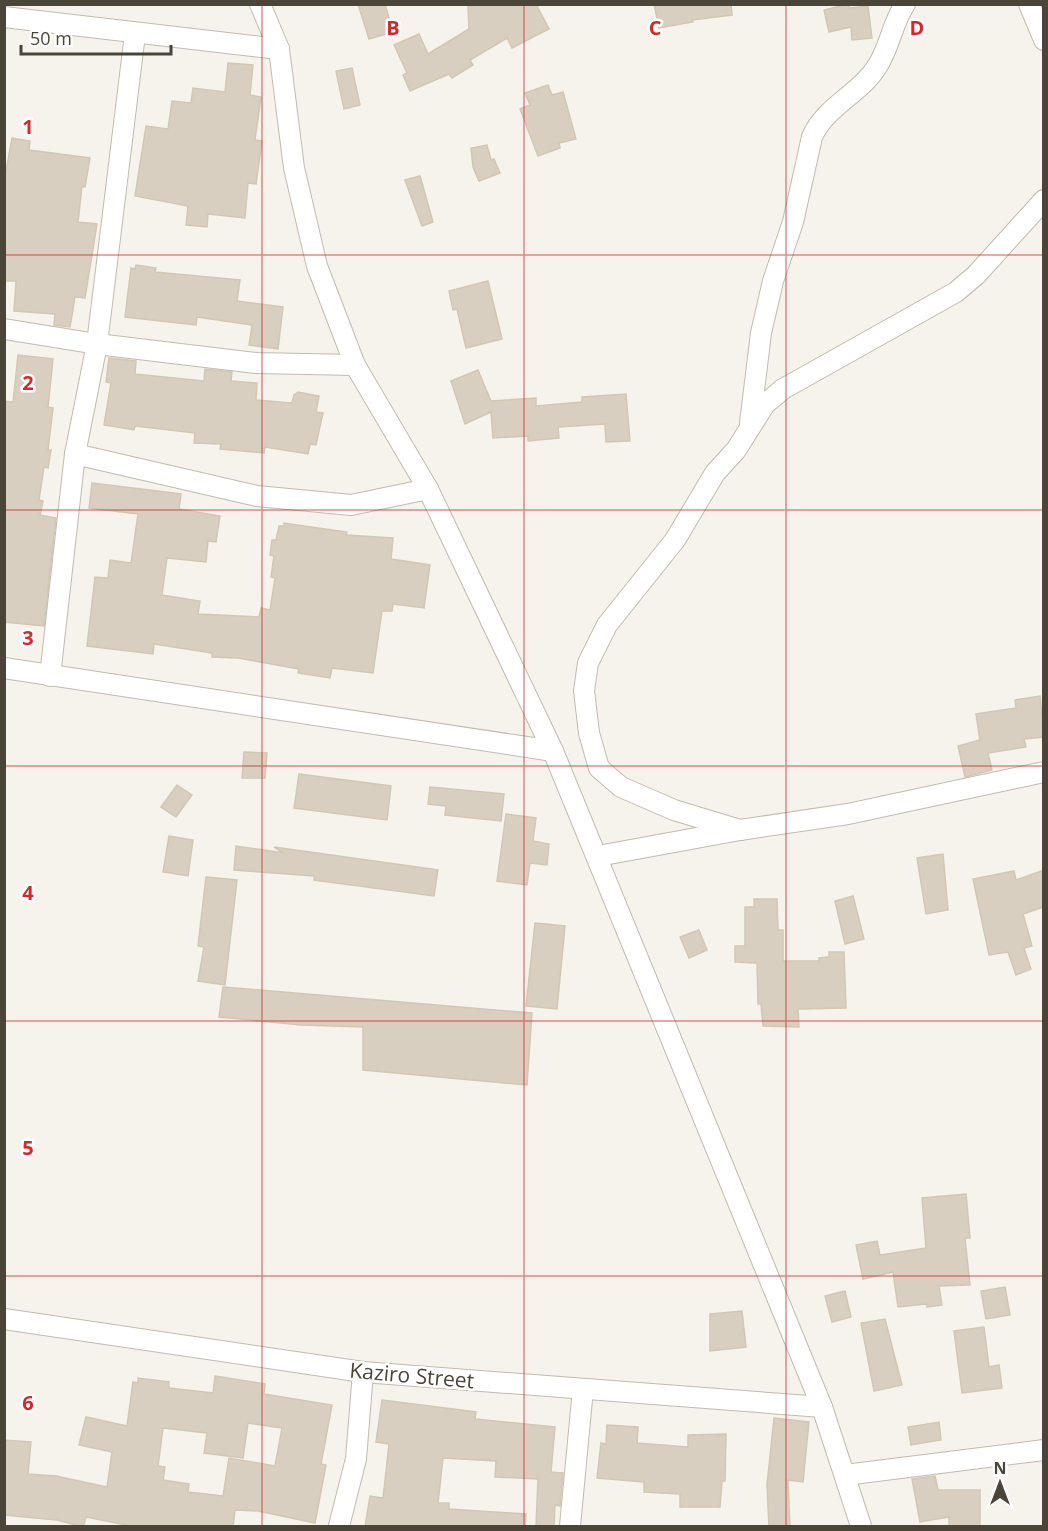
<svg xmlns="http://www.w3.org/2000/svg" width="1048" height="1531" viewBox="0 0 1048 1531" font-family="'Open Sans',sans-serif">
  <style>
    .building { fill: #d8cfc1; stroke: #d3c7b4; stroke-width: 1.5; fill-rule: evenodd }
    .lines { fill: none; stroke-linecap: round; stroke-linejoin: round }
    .street-casing { stroke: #c2bbae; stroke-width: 22 }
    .street { stroke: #fff; stroke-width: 20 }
    .grid { fill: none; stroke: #d62828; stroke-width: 1.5; stroke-opacity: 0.55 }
    .labels { text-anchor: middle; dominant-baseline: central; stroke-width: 5; stroke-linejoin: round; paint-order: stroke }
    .street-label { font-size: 21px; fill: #4b4439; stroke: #fff }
    .grid-label { font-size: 20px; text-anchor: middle; font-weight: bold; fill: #d62828; stroke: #fff; stroke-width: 5; stroke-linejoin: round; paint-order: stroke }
  </style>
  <rect width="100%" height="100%" fill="#f6f3ec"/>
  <g class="building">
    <path d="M 358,4 L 385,4 L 393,32 L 369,39 Z"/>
    <path d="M 468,4 L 536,4 L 549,29 L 512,48 L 507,38 L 470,60 L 473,65 L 452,78 L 449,74 L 410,91 L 403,75 L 407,73 L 394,45 L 419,34 L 428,54 L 469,29 Z"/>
    <path d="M 654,4 L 731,4 L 732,15 L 692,20 L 693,22 L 659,28 Z"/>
    <path d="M 848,4 L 850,8 L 868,6 L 872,38 L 852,40 L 851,27 L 829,32 L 824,10 Z"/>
    <path d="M 228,63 L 253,65 L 250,95 L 261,97 L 255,140 L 262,141 L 256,184 L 248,183 L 245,218 L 208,214 L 207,227 L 186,225 L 188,206 L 135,196 L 146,126 L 168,129 L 172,101 L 191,103 L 193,88 L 225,92 Z"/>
    <path d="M 352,68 L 360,105 L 344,109 L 336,71 Z"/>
    <path d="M 548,85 L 552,95 L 563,92 L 576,139 L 559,143 L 560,148 L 538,156 L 520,109 L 530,105 L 525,93 Z"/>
    <path d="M 12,138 L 30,141 L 29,150 L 90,158 L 85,187 L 82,186 L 78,222 L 97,224 L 85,298 L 75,297 L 70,327 L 54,325 L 55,314 L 14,311 L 16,281 L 4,281 L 4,182 Z"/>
    <path d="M 487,145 L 491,160 L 494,159 L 500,173 L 479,181 L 473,167 L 471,148 Z"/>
    <path d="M 420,176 L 433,222 L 422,226 L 405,180 Z"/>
    <path d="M 136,265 L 156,268 L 155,272 L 240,280 L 237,301 L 283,307 L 278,349 L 249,345 L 252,325 L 197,317 L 196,325 L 125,317 L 131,268 L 135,269 Z"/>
    <path d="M 488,281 L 502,339 L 466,348 L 457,309 L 453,310 L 449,291 Z"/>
    <path d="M 18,355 L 53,359 L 48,407 L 53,408 L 48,450 L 51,450 L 48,468 L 44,467 L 39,500 L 43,501 L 40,515 L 56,518 L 44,626 L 4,622 L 4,401 L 13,402 Z"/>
    <path d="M 109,358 L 136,361 L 135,374 L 204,381 L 205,369 L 232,372 L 231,381 L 257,383 L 256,400 L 292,403 L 294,395 L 298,392 L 319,396 L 316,412 L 323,413 L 316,445 L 310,444 L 308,454 L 265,447 L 264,453 L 220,449 L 221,444 L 194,443 L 195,433 L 135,426 L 134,430 L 104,425 L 111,383 L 106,382 Z"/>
    <path d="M 478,370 L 491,401 L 536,398 L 536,406 L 582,402 L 582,397 L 626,394 L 630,441 L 606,442 L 605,424 L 558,427 L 559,438 L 528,441 L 528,436 L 493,438 L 491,412 L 465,424 L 451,381 Z"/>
    <path d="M 92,483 L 181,494 L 179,509 L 220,516 L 216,542 L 208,541 L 206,562 L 167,558 L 162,595 L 200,601 L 198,614 L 259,617 L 261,608 L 270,610 L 275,578 L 271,577 L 274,556 L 270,555 L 272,540 L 276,540 L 279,526 L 284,526 L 284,523 L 347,532 L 346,535 L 393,538 L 391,559 L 430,565 L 424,608 L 393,604 L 392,611 L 382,611 L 373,673 L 332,668 L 330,678 L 298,673 L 299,669 L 238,658 L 212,657 L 212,653 L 154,644 L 153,654 L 87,646 L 95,577 L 108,578 L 110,560 L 131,563 L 138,514 L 89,508 Z"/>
    <path d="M 1040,696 L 1044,737 L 1024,739 L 1026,747 L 988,753 L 992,770 L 965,777 L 958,746 L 980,740 L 976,714 L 1016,708 L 1015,700 Z"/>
    <path d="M 244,752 L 267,753 L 265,778 L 242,778 Z"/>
    <path d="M 299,774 L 391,786 L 387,820 L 294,808 Z"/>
    <path d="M 177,785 L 192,795 L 176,817 L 161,807 Z"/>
    <path d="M 430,787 L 504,794 L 501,821 L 445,815 L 446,806 L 428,804 Z"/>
    <path d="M 506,814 L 536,818 L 533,841 L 549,844 L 547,865 L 530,863 L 527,885 L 497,881 Z"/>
    <path d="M 169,836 L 193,840 L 188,876 L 163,872 Z"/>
    <path d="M 236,846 L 284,853 L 274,847 L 438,870 L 434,896 L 314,880 L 314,876 L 234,870 Z"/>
    <path d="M 943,854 L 948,910 L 926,914 L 917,858 Z"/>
    <path d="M 1044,870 L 1044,907 L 1023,914 L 1032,946 L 1024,948 L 1031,969 L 1016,975 L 1008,952 L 989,955 L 973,879 L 1014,871 L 1016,880 Z"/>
    <path d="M 206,877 L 237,880 L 225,985 L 198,981 L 204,947 L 198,946 Z"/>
    <path d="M 853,896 L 864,939 L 845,944 L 835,901 Z"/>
    <path d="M 754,899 L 777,899 L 778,930 L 783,930 L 783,961 L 819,961 L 819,958 L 829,957 L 829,952 L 844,952 L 846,1008 L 798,1009 L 799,1027 L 763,1026 L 761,1004 L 758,1004 L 757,963 L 735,962 L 735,946 L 745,946 L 745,907 L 754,907 Z"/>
    <path d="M 535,923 L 565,926 L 557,1009 L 526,1006 Z"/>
    <path d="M 699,930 L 707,950 L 689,958 L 680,937 Z"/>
    <path d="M 223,987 L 532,1013 L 527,1085 L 363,1070 L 363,1027 L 301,1025 L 219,1017 Z"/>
    <path d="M 966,1194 L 970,1238 L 965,1238 L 970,1285 L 939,1286 L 942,1305 L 927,1307 L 926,1304 L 898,1307 L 893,1272 L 863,1279 L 856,1245 L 877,1241 L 880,1255 L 926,1248 L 922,1198 Z"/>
    <path d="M 1005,1287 L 1010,1315 L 986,1319 L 981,1291 Z"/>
    <path d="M 845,1291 L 851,1317 L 832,1322 L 825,1296 Z"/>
    <path d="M 742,1311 L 746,1347 L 710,1351 L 710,1314 Z"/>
    <path d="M 885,1319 L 902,1385 L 874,1391 L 861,1323 Z"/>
    <path d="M 984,1327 L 989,1367 L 999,1365 L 1002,1388 L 962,1393 L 954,1331 Z"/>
    <path d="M 215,1376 L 265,1384 L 264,1394 L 332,1405 L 321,1464 L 326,1465 L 315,1523 L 258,1511 L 235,1510 L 233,1527 L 136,1527 L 86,1517 L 83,1527 L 57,1520 L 4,1515 L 4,1440 L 31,1442 L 28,1474 L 56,1476 L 107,1487 L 112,1452 L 79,1445 L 86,1417 L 127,1426 L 133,1382 L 138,1383 L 138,1378 L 169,1382 L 169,1388 L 213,1393 ZM 248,1423 L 282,1428 L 275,1466 L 229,1458 L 223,1496 L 188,1492 L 189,1484 L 163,1480 L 165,1467 L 158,1466 L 163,1428 L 207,1433 L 204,1453 L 243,1458 Z"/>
    <path d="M 382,1400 L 476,1412 L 475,1419 L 555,1427 L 551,1472 L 563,1473 L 560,1506 L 555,1505 L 554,1527 L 536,1527 L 538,1479 L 495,1477 L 496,1461 L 443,1458 L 438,1503 L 449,1503 L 449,1509 L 526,1514 L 525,1527 L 365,1527 L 370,1496 L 383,1498 L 389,1444 L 376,1442 Z"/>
    <path d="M 774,1418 L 809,1422 L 803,1482 L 788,1480 L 790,1527 L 769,1527 L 767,1485 Z"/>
    <path d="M 939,1422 L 941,1440 L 911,1445 L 908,1427 Z"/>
    <path d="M 607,1425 L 638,1427 L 637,1443 L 688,1447 L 688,1435 L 726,1434 L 725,1481 L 722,1481 L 720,1507 L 680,1507 L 680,1494 L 644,1492 L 644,1482 L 597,1478 L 601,1443 L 606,1444 Z"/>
    <path d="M 935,1476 L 938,1490 L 980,1490 L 980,1527 L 949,1527 L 949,1517 L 920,1522 L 912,1479 Z"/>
  </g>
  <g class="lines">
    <g class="street-casing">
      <g id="street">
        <path d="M 260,4 L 279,49 L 294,168 L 317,266 L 355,365 L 428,489 L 553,751 L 822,1407 L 861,1526"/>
        <path d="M 1029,4 L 1044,40"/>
        <path d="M 4,17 L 279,49"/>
        <path d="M 4,329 L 97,344 L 256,363 L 355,365"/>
        <path d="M 750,423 L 761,333 L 773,281 L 793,222 L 812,137 C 826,105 861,94 878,65 C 890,46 892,24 905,4"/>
        <path d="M 75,454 L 257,496 L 351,505 L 428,489"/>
        <path d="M 4,668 L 553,751"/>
        <path d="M 50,676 L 75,454 L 97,344 L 135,34"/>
        <path d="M 740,830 L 674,810 L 621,787 L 599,768 L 589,733 L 584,691 L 588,663 L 607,625 L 675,540 L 715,473 L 736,450 L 765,404 L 783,389 L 956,292 L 976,275 L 1044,200"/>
        <path d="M 598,856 L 740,830 L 848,814 L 1044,772"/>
        <path d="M 4,1319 L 363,1372 L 822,1407"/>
        <path d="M 845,1475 L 1044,1450"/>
        <path d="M 339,1526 L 356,1459 L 363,1372"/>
        <path d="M 570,1526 L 583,1389"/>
      </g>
    </g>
    <use href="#street" class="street"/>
  </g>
  <path class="grid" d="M 262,4 L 262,1526M 524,4 L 524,1526M 786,4 L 786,1526M 4,255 L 1044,255M 4,510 L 1044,510M 4,766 L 1044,766M 4,1021 L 1044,1021M 4,1276 L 1044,1276"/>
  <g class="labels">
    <g class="street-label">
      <text transform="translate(412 1375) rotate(5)">Kaziro Street</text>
    </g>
  </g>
  <g class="grid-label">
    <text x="393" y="35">B</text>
    <text x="655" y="35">C</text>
    <text x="917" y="35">D</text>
    <text x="28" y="134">1</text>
    <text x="28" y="390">2</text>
    <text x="28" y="645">3</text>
    <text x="28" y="900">4</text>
    <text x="28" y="1155">5</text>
    <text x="28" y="1410">6</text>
  </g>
  <rect width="1048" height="1531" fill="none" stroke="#4b4439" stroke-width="12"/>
  <g transform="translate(1000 1483)" stroke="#ffffff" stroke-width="4.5" paint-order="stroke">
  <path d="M0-4.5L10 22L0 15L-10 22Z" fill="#4b4439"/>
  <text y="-9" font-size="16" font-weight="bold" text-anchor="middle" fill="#4b4439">N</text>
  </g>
  <path d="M21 45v9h150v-9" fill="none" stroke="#4b4439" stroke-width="3"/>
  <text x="30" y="45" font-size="18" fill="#4b4439" stroke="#ffffff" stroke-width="4.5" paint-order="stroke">50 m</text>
</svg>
